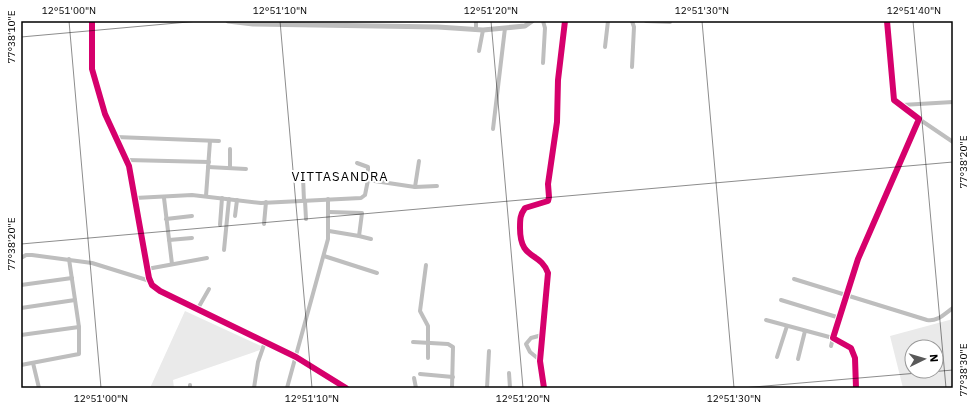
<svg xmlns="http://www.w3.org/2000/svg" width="974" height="409" viewBox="0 0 974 409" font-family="'IBM Plex Sans',sans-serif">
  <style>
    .grass { fill: #eaeaea; fill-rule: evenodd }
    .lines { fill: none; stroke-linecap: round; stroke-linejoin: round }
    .minor { stroke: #bebebe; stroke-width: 4 }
    .tertiary { stroke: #bebebe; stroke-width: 5 }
    .cycleway-casing { stroke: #fff; stroke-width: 8 }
    .cycleway { stroke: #d6006c; stroke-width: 6 }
    .ticks { fill: none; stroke: #000; stroke-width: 1; stroke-opacity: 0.45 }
    .labels { text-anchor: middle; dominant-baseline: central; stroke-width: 4; stroke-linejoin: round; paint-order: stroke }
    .quarter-label { font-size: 13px; letter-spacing: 1px; fill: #000; stroke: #fff }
    .neatline { fill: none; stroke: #000; stroke-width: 1.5 }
    .ticks-label { font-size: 10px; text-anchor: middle; fill: #000 }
  </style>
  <rect width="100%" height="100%" fill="#fff"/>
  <g class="grass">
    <path d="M 185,311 L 261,346 L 260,350 L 173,380 L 174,388 L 150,388 Z"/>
    <path d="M 953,319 L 953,388 L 903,388 L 890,336 ZM 912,347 L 936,347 L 936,371 L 912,371 Z"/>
  </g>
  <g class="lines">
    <g class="minor">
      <path d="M 92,21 L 92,69 L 105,114 L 129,166 L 149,278 L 152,285 L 160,291 L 296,357 L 346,388"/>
      <path d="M 476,21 L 476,30"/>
      <path d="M 646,21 L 670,22"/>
      <path d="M 605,47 L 608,21"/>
      <path d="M 479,51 L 483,30"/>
      <path d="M 543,63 L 545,28 L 543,21"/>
      <path d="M 632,67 L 634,27 L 632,21"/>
      <path d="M 902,105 L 953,102"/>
      <path d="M 919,119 L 953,142"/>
      <path d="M 493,129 L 505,28"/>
      <path d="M 116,137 L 219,141"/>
      <path d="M 127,160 L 209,162"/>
      <path d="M 357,163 L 368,167 L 368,180"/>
      <path d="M 208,167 L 246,169"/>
      <path d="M 230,168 L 230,149"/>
      <path d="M 303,177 L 304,201"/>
      <path d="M 415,187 L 419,161"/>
      <path d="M 206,196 L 210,141"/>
      <path d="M 135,198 L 192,195 L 261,203 L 361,198 L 365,195 L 368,180 L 415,187 L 437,186"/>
      <path d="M 164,198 L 172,264"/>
      <path d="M 305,201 L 306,219"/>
      <path d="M 329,212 L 362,213 L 359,236"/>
      <path d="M 235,216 L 237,200"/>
      <path d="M 166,219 L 192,216"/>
      <path d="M 264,224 L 266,202"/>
      <path d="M 220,225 L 222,198"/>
      <path d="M 329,231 L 359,236 L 371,239"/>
      <path d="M 169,240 L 192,238"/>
      <path d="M 224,250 L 229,199"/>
      <path d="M 324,256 L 377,273"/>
      <path d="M 21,258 L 26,255 L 32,255 L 92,263 L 150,281"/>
      <path d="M 426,265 L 420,311 L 428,326 L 428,358"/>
      <path d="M 147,269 L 207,258"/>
      <path d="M 794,279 L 927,320 C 938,322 945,313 953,308"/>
      <path d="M 21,285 L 72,278"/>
      <path d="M 781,300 L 840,318"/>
      <path d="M 21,308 L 75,300"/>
      <path d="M 197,310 L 209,289"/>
      <path d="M 766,320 L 833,338 L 831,346"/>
      <path d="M 21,335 L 79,327"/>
      <path d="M 413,342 L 448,344 L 453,347 L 452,388"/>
      <path d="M 777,357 L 787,326"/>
      <path d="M 798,359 L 805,331"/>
      <path d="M 541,361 L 530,352 L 526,344 L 531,338 L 542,335"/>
      <path d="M 33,363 L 39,388"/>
      <path d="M 21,365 L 79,354 L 79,327 L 69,259"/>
      <path d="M 509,373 L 510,388"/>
      <path d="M 420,374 L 453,377"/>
      <path d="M 414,378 L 416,388"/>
      <path d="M 190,385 L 190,388"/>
      <path d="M 254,388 L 258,362 L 265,342"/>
      <path d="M 287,388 L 328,239 L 328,199"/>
      <path d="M 487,388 L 489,351"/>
      <path d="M 544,388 L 540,361 L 548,273 C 540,251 520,261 520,228 C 520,219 520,215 525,208 L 548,201 L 549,197 L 548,184 L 557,122 L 558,80 L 565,21"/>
      <path d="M 856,388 L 855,358 L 851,348 L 833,338 L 858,259 L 919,119 L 894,100 L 887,21"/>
    </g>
    <path class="tertiary" d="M 228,21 L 253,24 L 438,27 L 483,30 L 525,26 L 532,21"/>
    <g class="cycleway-casing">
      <g id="cycleway">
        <path d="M 92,21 L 92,69 L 105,114 L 129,166 L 149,278 L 152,285 L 160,291 L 296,357 L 346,388"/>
        <path d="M 544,388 L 540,361 L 548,273 C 540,251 520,261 520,228 C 520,219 520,215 525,208 L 548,201 L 549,197 L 548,184 L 557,122 L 558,80 L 565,21"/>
        <path d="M 856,388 L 855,358 L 851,348 L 833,338 L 858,259 L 919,119 L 894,100 L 887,21"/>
      </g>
    </g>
    <use href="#cycleway" class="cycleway"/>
  </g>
  <path class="ticks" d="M 69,21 L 101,388M 280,21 L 312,388M 491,21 L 523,388M 702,21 L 734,388M 913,21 L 946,388M 21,37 L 199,21M 21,244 L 953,162M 742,388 L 953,370"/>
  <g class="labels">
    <g class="quarter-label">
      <text x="340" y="176">VITTASANDRA</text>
    </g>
  </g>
  <rect width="974" height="409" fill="none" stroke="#ffffff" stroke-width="44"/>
  <g transform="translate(924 359) rotate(85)"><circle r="19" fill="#ffffff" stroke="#999999"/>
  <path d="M0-3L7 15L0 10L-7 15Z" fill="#595959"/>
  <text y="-6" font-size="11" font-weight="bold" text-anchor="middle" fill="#000000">N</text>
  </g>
  <rect x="22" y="22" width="930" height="365" class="neatline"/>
  <g class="ticks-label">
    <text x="69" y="14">12°51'00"N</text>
    <text x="280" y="14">12°51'10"N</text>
    <text x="491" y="14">12°51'20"N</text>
    <text x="702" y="14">12°51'30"N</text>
    <text x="914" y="14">12°51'40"N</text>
    <text transform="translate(11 37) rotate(-90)" y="4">77°38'10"E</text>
    <text transform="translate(963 162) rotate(-90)" y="4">77°38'20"E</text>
    <text transform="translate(11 244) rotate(-90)" y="4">77°38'20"E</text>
    <text transform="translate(963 370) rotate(-90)" y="4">77°38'30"E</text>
    <text x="101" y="402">12°51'00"N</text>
    <text x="312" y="402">12°51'10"N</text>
    <text x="523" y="402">12°51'20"N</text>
    <text x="734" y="402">12°51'30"N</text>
  </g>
</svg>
